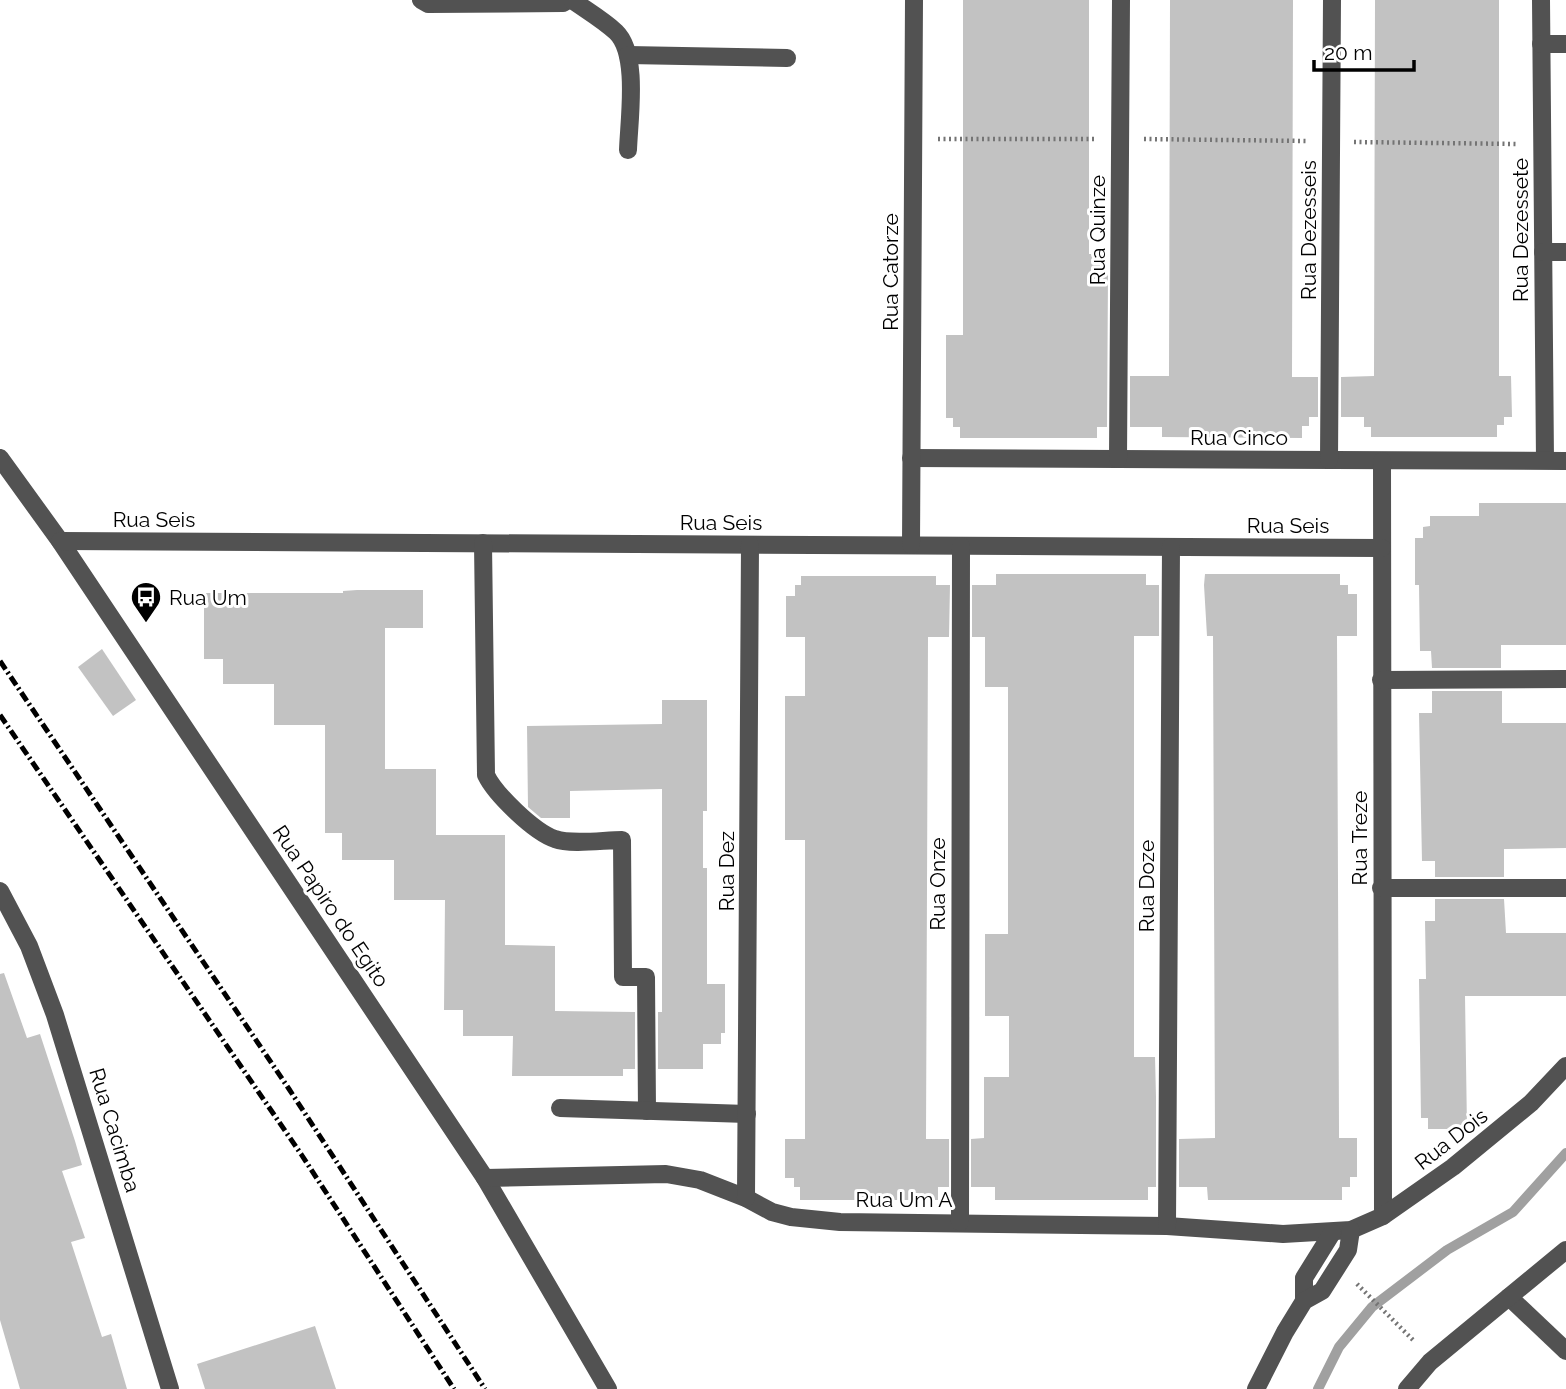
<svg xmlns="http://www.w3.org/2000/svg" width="1566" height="1389" viewBox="0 0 1566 1389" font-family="Raleway,sans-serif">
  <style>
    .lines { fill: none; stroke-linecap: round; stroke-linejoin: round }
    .stream { stroke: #a0a0a0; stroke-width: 10 }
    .building { fill: #c2c2c2 }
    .path { stroke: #747474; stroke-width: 4.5; stroke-dasharray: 2 3.5; stroke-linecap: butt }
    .minor { stroke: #525252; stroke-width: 18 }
    .rail { stroke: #000; stroke-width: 5; stroke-dasharray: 10 3.5 2 3.5; stroke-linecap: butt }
    .labels { text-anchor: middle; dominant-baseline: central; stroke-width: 6; stroke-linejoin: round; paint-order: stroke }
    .street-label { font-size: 21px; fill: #000; stroke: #fff }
    .poi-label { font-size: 21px; fill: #000; stroke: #fff; text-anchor: start }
  </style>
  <rect width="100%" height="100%" fill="#fff"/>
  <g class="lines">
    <path class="stream" d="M 1318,1389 L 1339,1347 L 1372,1307 L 1447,1250 L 1513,1212 L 1566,1153"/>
  </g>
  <g class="building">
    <path d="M 963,0 L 1089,0 L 1089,254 L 1100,254 L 1100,274 L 1108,274 L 1107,427 L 1097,427 L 1097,438 L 960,438 L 960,427 L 953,427 L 953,418 L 946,418 L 946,335 L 963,335 Z"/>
    <path d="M 1170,0 L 1293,0 L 1292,377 L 1318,377 L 1318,417 L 1309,417 L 1309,426 L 1302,426 L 1302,438 L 1162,437 L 1162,427 L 1130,427 L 1130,376 L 1169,376 Z"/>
    <path d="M 1375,0 L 1499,0 L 1499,376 L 1511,376 L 1512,417 L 1504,417 L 1504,425 L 1497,425 L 1497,437 L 1371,437 L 1371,427 L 1364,427 L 1364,417 L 1341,417 L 1341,377 L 1374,376 Z"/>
    <path d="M 1479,503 L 1566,503 L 1566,645 L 1501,645 L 1501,668 L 1432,668 L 1431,651 L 1420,651 L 1419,585 L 1415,585 L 1415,538 L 1423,538 L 1423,527 L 1430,526 L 1430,516 L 1479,516 Z"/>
    <path d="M 996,574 L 1146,574 L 1146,585 L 1159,585 L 1159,636 L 1134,636 L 1134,1057 L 1155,1057 L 1156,1097 L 1156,1187 L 1148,1187 L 1148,1200 L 995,1200 L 995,1187 L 971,1187 L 971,1139 L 984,1138 L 984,1077 L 1009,1077 L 1009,1016 L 985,1016 L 985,934 L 1008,934 L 1008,687 L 985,687 L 985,637 L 972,637 L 972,585 L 996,585 Z"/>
    <path d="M 1205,574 L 1340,574 L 1340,585 L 1348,585 L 1348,594 L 1357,594 L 1357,636 L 1337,636 L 1339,1129 L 1339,1138 L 1357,1138 L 1357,1177 L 1350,1177 L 1350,1187 L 1342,1187 L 1342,1200 L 1208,1200 L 1207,1187 L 1179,1187 L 1179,1139 L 1215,1138 L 1213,636 L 1207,636 L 1204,585 Z"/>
    <path d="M 801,576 L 936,576 L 936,585 L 950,585 L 949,637 L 928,637 L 926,1139 L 949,1139 L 949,1187 L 938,1187 L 938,1200 L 800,1200 L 800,1187 L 794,1187 L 794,1178 L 785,1178 L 785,1139 L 805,1139 L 805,840 L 785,840 L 785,696 L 805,696 L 805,637 L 786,637 L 786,596 L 795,596 L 795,585 L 801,585 Z"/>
    <path d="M 357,590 L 423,590 L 423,628 L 385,628 L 385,769 L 436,769 L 436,835 L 505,835 L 505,945 L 555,946 L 555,1011 L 635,1012 L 635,1069 L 623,1069 L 623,1076 L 512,1076 L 513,1036 L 463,1036 L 463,1010 L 444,1010 L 445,900 L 394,900 L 394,860 L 342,860 L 342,833 L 325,833 L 325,725 L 274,725 L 274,684 L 223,684 L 223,659 L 204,659 L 204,593 L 343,593 L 343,591 Z"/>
    <path d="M 102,649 L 136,700 L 113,716 L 78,667 Z"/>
    <path d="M 1432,691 L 1502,691 L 1502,723 L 1566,723 L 1566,848 L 1504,849 L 1504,877 L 1435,877 L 1435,861 L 1422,861 L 1419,713 L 1432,713 Z"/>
    <path d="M 662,700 L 707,700 L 707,811 L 703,811 L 703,868 L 707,868 L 707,984 L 725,984 L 725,1033 L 721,1033 L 721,1044 L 703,1044 L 703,1069 L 658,1069 L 658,1012 L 662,1012 L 662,789 L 570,791 L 570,818 L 541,818 L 528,807 L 527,726 L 662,724 Z"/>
    <path d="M 1435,899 L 1504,899 L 1506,933 L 1566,933 L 1566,996 L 1465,996 L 1467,1129 L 1428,1129 L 1428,1118 L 1421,1118 L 1419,979 L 1426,979 L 1425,921 L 1435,921 Z"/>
    <path d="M 4,973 L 27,1038 L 40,1034 L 75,1141 L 82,1165 L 62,1171 L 85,1238 L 71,1242 L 102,1337 L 111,1334 L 127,1389 L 20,1389 L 0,1320 L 0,974 Z"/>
    <path d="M 315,1326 L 336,1389 L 205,1389 L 197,1364 Z"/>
  </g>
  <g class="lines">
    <g class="path">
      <path d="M 938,139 L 1097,139"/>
      <path d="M 1144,139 L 1307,141"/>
      <path d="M 1354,142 L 1517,144"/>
      <path d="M 1357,1284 L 1415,1342"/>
    </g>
    <g class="minor">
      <path d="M 421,0 L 428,4 L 563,3 L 568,0"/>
      <path d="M 572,0 C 586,10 603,20 616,32 C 639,54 629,119 628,150"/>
      <path d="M 1541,0 L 1545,460"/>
      <path d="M 1541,44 L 1566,44"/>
      <path d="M 628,55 L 787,58"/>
      <path d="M 1543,252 L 1566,252"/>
      <path d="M 0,458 L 60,541 L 485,1178 L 608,1389"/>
      <path d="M 911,458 L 1566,461"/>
      <path d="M 1118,459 L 1121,0"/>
      <path d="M 1329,460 L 1332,0"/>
      <path d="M 1382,461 L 1383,1216"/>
      <path d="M 60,541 L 1382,548"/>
      <path d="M 483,543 L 486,775 C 495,794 534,832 555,839 C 571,845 604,840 622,840 L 623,977 L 646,977 L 647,1111"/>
      <path d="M 911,545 L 914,0"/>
      <path d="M 1381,680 L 1566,679"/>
      <path d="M 1381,888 L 1566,888"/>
      <path d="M 0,891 L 29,946 L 55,1015 L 170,1389"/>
      <path d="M 560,1108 L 747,1114"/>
      <path d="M 485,1178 L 666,1174 L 700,1180 L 746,1198 L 772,1212 L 791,1217 L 840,1222 L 1167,1226 L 1283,1234 L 1351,1230 L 1383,1216 L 1453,1167 L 1531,1103 L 1566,1066"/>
      <path d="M 746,1198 L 750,545"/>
      <path d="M 960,1222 L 961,546"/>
      <path d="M 1167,1226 L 1171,547"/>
      <path d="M 1509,1297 L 1566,1351"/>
      <path d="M 1304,1301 L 1304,1278 L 1332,1233"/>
      <path d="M 1256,1389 L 1285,1332 L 1304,1301 L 1322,1291 L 1348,1250 L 1351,1230"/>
      <path d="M 1407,1389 L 1430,1362 L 1566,1250"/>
    </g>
    <g class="rail">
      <path d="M 0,661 L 289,1089 L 485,1389"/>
      <path d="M 0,715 L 301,1154 L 454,1389"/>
    </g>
  </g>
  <defs>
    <g id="bus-pin" transform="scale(1.575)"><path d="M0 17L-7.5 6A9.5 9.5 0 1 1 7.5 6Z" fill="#000" stroke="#fff"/><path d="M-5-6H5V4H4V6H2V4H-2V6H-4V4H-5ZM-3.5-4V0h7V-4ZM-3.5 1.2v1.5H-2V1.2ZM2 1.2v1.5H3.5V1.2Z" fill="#fff"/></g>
  </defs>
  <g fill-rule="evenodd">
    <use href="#bus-pin" x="146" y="597"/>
  </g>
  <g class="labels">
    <g class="street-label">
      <text transform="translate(1097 230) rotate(-90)">Rua Quinze</text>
      <text transform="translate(1308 230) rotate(-90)">Rua Dezesseis</text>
      <text transform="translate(1520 230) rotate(-90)">Rua Dezessete</text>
      <text transform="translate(890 272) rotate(-90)">Rua Catorze</text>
      <text x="1239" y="437">Rua Cinco</text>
      <text x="154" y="519">Rua Seis</text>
      <text x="721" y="522">Rua Seis</text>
      <text x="1288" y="525">Rua Seis</text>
      <text transform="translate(1359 838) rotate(-90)">Rua Treze</text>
      <text transform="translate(726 871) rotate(-90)">Rua Dez</text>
      <text transform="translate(937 884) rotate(-90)">Rua Onze</text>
      <text transform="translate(1146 886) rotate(-90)">Rua Doze</text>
      <text transform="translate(331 906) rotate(56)">Rua Papiro do Egito</text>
      <text transform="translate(115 1130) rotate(73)">Rua Cacimba</text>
      <text transform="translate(1451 1139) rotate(-38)">Rua Dois</text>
      <text x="904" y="1199">Rua Um A</text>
    </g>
    <g class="poi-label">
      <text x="169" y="597">Rua Um</text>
    </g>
  </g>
  <path d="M1314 60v10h100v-10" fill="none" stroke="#000000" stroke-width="3.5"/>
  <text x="1324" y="60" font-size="21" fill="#000000" stroke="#ffffff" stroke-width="5" paint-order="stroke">20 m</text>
</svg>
